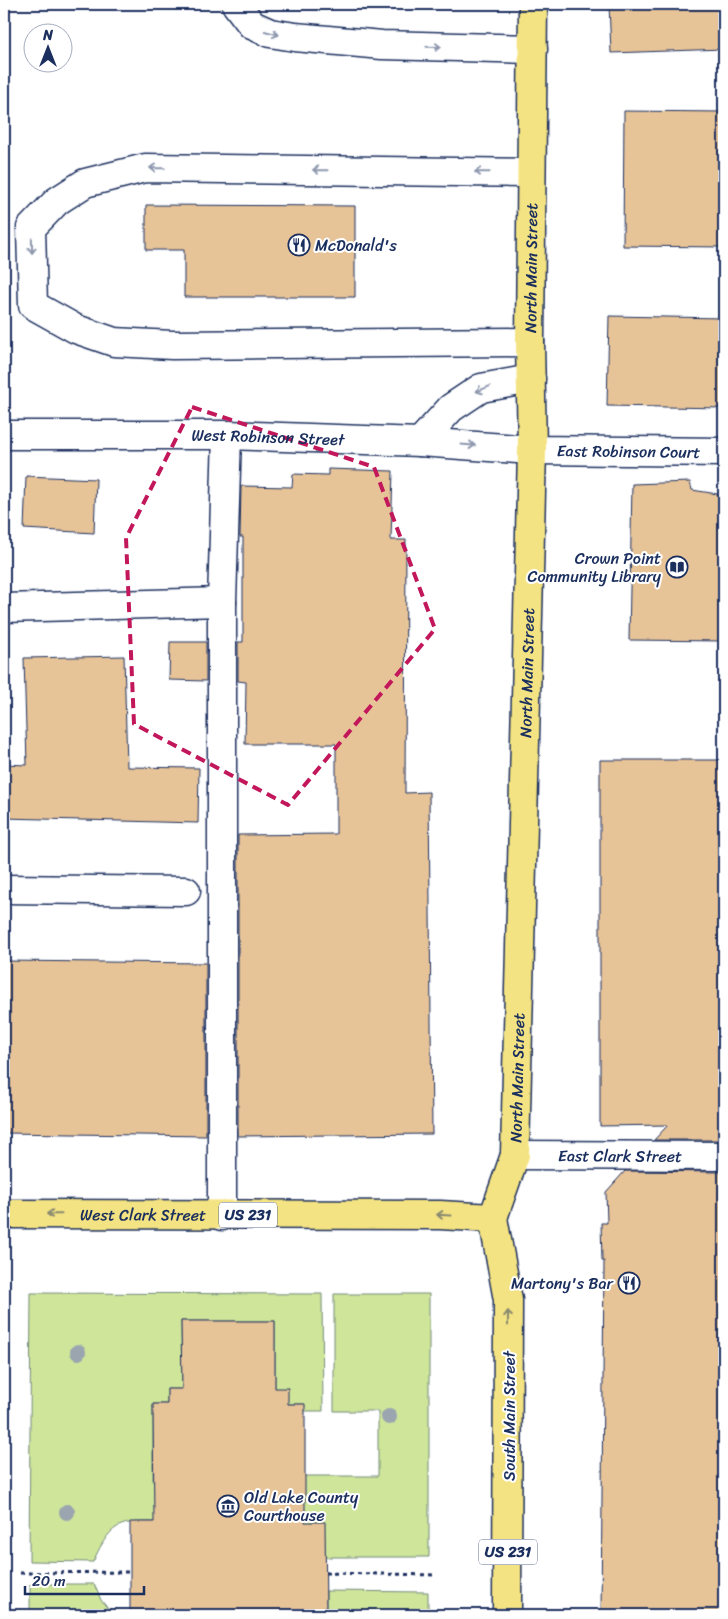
<svg xmlns="http://www.w3.org/2000/svg" width="728" height="1619" viewBox="0 0 728 1619" font-family="Sriracha,sans-serif">
  <style>
    .green { fill: #cee59a; stroke: #748a7c }
    .building { fill: #e7c398; stroke: #1b2f5e }
    .lines { fill: none; stroke-linecap: round; stroke-linejoin: round }
    .minor-casing { stroke: #1b2f5e; stroke-width: 31 }
    .major-casing { stroke: #1b2f5e; stroke-width: 31 }
    .path { stroke: #1b2f5e; stroke-width: 3; stroke-dasharray: 4 4; stroke-linecap: butt }
    .minor { stroke: #fff; stroke-width: 28 }
    .major { stroke: #f4e382; stroke-width: 28 }
    .tree { fill: #9aa5af }
    .oneway { stroke: #8d97ae }
    .oneway2 { stroke: #888970 }
    .marked { fill: none; stroke: #c2185b; stroke-width: 4; stroke-dasharray: 10 6; stroke-linejoin: round }
    .labels { text-anchor: middle; dominant-baseline: central; stroke-width: 4; stroke-linejoin: round; paint-order: stroke }
    .shield { fill: #fff; stroke: #5f6d8e; stroke-width: 1 }
    .shield-label { font-size: 15px; font-weight: bold; fill: #1b2f5e }
    .poi-label { font-size: 16px; fill: #1b2f5e; stroke: #fff; text-anchor: start }
    .street-label { font-size: 16px; fill: #1b2f5e; stroke: #fff }
  </style>
  <rect width="100%" height="100%" fill="#fff"/>
  <filter id="ink" filterUnits="userSpaceOnUse"><feTurbulence type="fractalNoise" baseFrequency=".02" numOctaves="2"/><feDisplacementMap in="SourceGraphic" scale="10" xChannelSelector="R" yChannelSelector="G"/><feConvolveMatrix kernelMatrix="1 2 1 2 8 2 1 2 1" color-interpolation-filters="sRGB"/></filter>
  <g filter="url(#ink)">
    <g class="green">
      <path d="M 31,1293 L 322,1294 L 323,1411 L 305,1411 L 304,1404 L 288,1404 L 275,1388 L 275,1321 L 181,1321 L 182,1389 L 167,1389 L 167,1404 L 153,1404 L 153,1482 L 159,1482 L 168,1522 C 123,1522 113,1517 93,1562 L 29,1561 Z"/>
      <path d="M 334,1294 L 429,1294 L 429,1557 L 325,1557 L 289,1522 L 305,1476 L 378,1476 L 378,1411 L 334,1411 Z"/>
      <path d="M 30,1584 L 94,1584 L 101,1600 L 113,1615 L 30,1615 Z"/>
      <path d="M 326,1591 L 428,1592 L 428,1615 L 326,1615 Z"/>
    </g>
    <g class="building">
      <path d="M 609,4 L 724,4 L 724,49 L 611,53 Z"/>
      <path d="M 624,111 L 724,112 L 724,247 L 623,246 Z"/>
      <path d="M 146,205 L 355,206 L 355,297 L 184,297 L 184,250 L 146,250 Z"/>
      <path d="M 609,316 L 724,318 L 724,408 L 607,406 Z"/>
      <path d="M 328,469 L 393,471 L 391,540 L 406,540 L 405,793 L 429,792 L 432,1134 L 238,1136 L 238,835 L 336,834 L 336,744 L 245,744 L 246,682 L 238,681 L 238,642 L 243,642 L 243,537 L 240,537 L 241,486 L 292,487 L 293,474 L 328,475 Z"/>
      <path d="M 26,476 L 96,479 L 94,533 L 24,529 Z"/>
      <path d="M 690,482 L 692,490 L 724,495 L 724,641 L 629,640 L 632,484 Z"/>
      <path d="M 170,642 L 206,642 L 206,681 L 169,680 Z"/>
      <path d="M 124,656 L 127,767 L 199,768 L 198,823 L 4,818 L 4,764 L 27,765 L 24,658 Z"/>
      <path d="M 600,760 L 724,760 L 724,1140 L 654,1140 L 668,1125 L 600,1126 Z"/>
      <path d="M 4,961 L 206,963 L 206,1136 L 4,1133 Z"/>
      <path d="M 625,1171 L 724,1172 L 724,1615 L 601,1615 L 604,1261 L 602,1261 L 601,1223 L 607,1223 L 606,1192 Z"/>
      <path d="M 181,1321 L 275,1321 L 275,1388 L 288,1388 L 288,1404 L 305,1404 L 305,1522 L 325,1522 L 326,1615 L 130,1615 L 130,1522 L 154,1522 L 153,1404 L 167,1404 L 167,1389 L 182,1389 Z"/>
    </g>
    <g class="lines">
      <g class="minor-casing">
        <g id="minor">
          <path d="M 236,4 L 252,25 L 270,33 L 295,37 L 382,45 L 533,49"/>
          <path d="M 530,342 L 172,345 L 114,342 L 76,329 L 33,305 L 31,228 L 57,201 L 85,183 L 145,168 L 531,173"/>
          <path id="s1" d="M 4,435 L 227,435 L 420,442 L 532,450 L 724,452"/>
          <path d="M 420,442 L 451,408 L 481,388 L 531,379"/>
          <path d="M 4,608 L 222,602"/>
          <path d="M 4,889 L 186,891"/>
          <path id="s2" d="M 515,1155 L 724,1156"/>
          <path d="M 222,1216 L 222,602 L 227,435"/>
        </g>
      </g>
      <g class="major-casing">
        <g id="major">
          <path id="s3" d="M 4,1214 L 440,1215 L 493,1218"/>
          <path id="s4" d="M 493,1218 L 515,1155 L 532,450 L 530,342 L 533,4"/>
          <path d="M 493,1218 L 508,1300 L 507,1615"/>
        </g>
      </g>
      <g class="path">
        <path d="M 20,1573 L 130,1572"/>
        <path d="M 325,1573 L 436,1575"/>
      </g>
      <use href="#minor" class="minor"/>
      <use href="#major" class="major"/>
    </g>
    <g class="tree">
      <circle cx="78" cy="1352" r="8"/>
      <circle cx="389" cy="1417" r="8"/>
      <circle cx="67" cy="1512" r="8"/>
    </g>
    <defs><path id="oneway-shaft" d="M-6 0H5M1.5-3L5.5 0L1.5 3" fill="none" stroke-width="1.6" stroke-linecap="round" stroke-linejoin="round" transform="scale(1.25)"/></defs>
    <g class="oneway">
      <use href="#oneway-shaft" transform="translate(272 33) rotate(15)"/>
      <use href="#oneway-shaft" transform="translate(434 47) rotate(1)"/>
      <use href="#oneway-shaft" transform="translate(157 168) rotate(-179)"/>
      <use href="#oneway-shaft" transform="translate(320 170) rotate(-179)"/>
      <use href="#oneway-shaft" transform="translate(482 172) rotate(-179)"/>
      <use href="#oneway-shaft" transform="translate(32 246) rotate(89)"/>
      <use href="#oneway-shaft" transform="translate(483 389) rotate(158)"/>
      <use href="#oneway-shaft" transform="translate(468 445) rotate(4)"/>
    </g>
    <g class="oneway2">
      <use href="#oneway-shaft" transform="translate(54 1214) rotate(-179)"/>
      <use href="#oneway-shaft" transform="translate(444 1215) rotate(-177)"/>
      <use href="#oneway-shaft" transform="translate(508 1318) rotate(-90)"/>
    </g>
  </g>
  <path class="marked" d="M 192,407 L 374,467 L 435,629 L 288,805 L 134,724 L 126,538 Z"/>
  <defs>
    <g id="restaurant-ring" transform="scale(1.125)"><circle r="9.5" fill="#fff" stroke="#1b2f5e" stroke-width="1.5"/><path d="M-5-6h1v4h1v-4h1v4h1v-4h1v5L-1.5 .5V6h-2V.5L-5-1ZM5-6V6H3V1.5H1.5Q1.5-4 5-6Z" fill="#1b2f5e"/></g>
    <g id="library-ring" transform="scale(1.125)"><circle r="9.5" fill="#fff" stroke="#1b2f5e" stroke-width="1.5"/><path d="M-6-4Q-3-5.5-.7-3.5V5Q-3 3-6 4ZM6-4Q3-5.5 .7-3.5V5Q3 3 6 4Z" fill="#1b2f5e"/></g>
    <g id="museum-ring" transform="scale(1.125)"><circle r="9.5" fill="#fff" stroke="#1b2f5e" stroke-width="1.5"/><path d="M0-6L6-3V-2H-6V-3ZM-5-1h2V3h-2ZM-1-1h2V3h-2ZM3-1h2V3H3ZM-6 4H6V6H-6Z" fill="#1b2f5e"/></g>
  </defs>
  <g fill-rule="evenodd">
    <use href="#restaurant-ring" x="299" y="245"/>
    <use href="#library-ring" x="677" y="567"/>
    <use href="#restaurant-ring" x="629" y="1283"/>
    <use href="#museum-ring" x="228" y="1506"/>
  </g>
  <g class="labels">
    <g class="shield">
      <rect x="219" y="1202.5" width="58" height="25" rx="4"/>
      <rect x="479" y="1539.5" width="58" height="25" rx="4"/>
    </g>
    <g class="shield-label">
      <text x="248" y="1215">US 231</text>
      <text x="508" y="1552">US 231</text>
    </g>
    <g class="poi-label">
      <text x="315" y="245">McDonald's</text>
      <text x="661" y="558" text-anchor="end">Crown Point<tspan x="661" dy="18">Community Library</tspan></text>
      <text x="613" y="1283" text-anchor="end">Martony's Bar</text>
      <text x="244" y="1497">Old Lake County<tspan x="244" dy="18">Courthouse</tspan></text>
    </g>
    <g class="street-label">
      <text stroke="none"><textPath href="#s4" startOffset="954">North Main Street</textPath></text>
      <text stroke="none"><textPath href="#s1" startOffset="264">West Robinson Street</textPath></text>
      <text stroke="none"><textPath href="#s1" startOffset="625">East Robinson Court</textPath></text>
      <text stroke="none"><textPath href="#s4" startOffset="549">North Main Street</textPath></text>
      <text stroke="none"><textPath href="#s4" startOffset="144">North Main Street</textPath></text>
      <text stroke="none"><textPath href="#s2" startOffset="105">East Clark Street</textPath></text>
      <text stroke="none"><textPath href="#s3" startOffset="139">West Clark Street</textPath></text>
      <text transform="translate(509 1416) rotate(-90)">South Main Street</text>
    </g>
  </g>
  <rect width="728" height="1619" fill="none" stroke="#fff" stroke-width="20"/>
  <rect x="10" y="10" width="708" height="1599" fill="none" stroke="#1b2f5e" stroke-width="2" filter="url(#ink)"/>
  <g transform="translate(48 48)"><circle r="24" fill="#ffffff" stroke="#a4acbf"/>
  <path d="M0-4L9 19L0 12L-9 19Z" fill="#1b2f5e"/>
  <text y="-8" font-size="14" font-weight="bold" text-anchor="middle" fill="#1b2f5e">N</text>
  </g>
  <path d="M25 1586v8h119v-8" fill="none" stroke="#1b2f5e" stroke-width="2.5"/>
  <text x="32" y="1586" font-size="15" fill="#1b2f5e" stroke="#ffffff" stroke-width="4" paint-order="stroke">20 m</text>
</svg>
